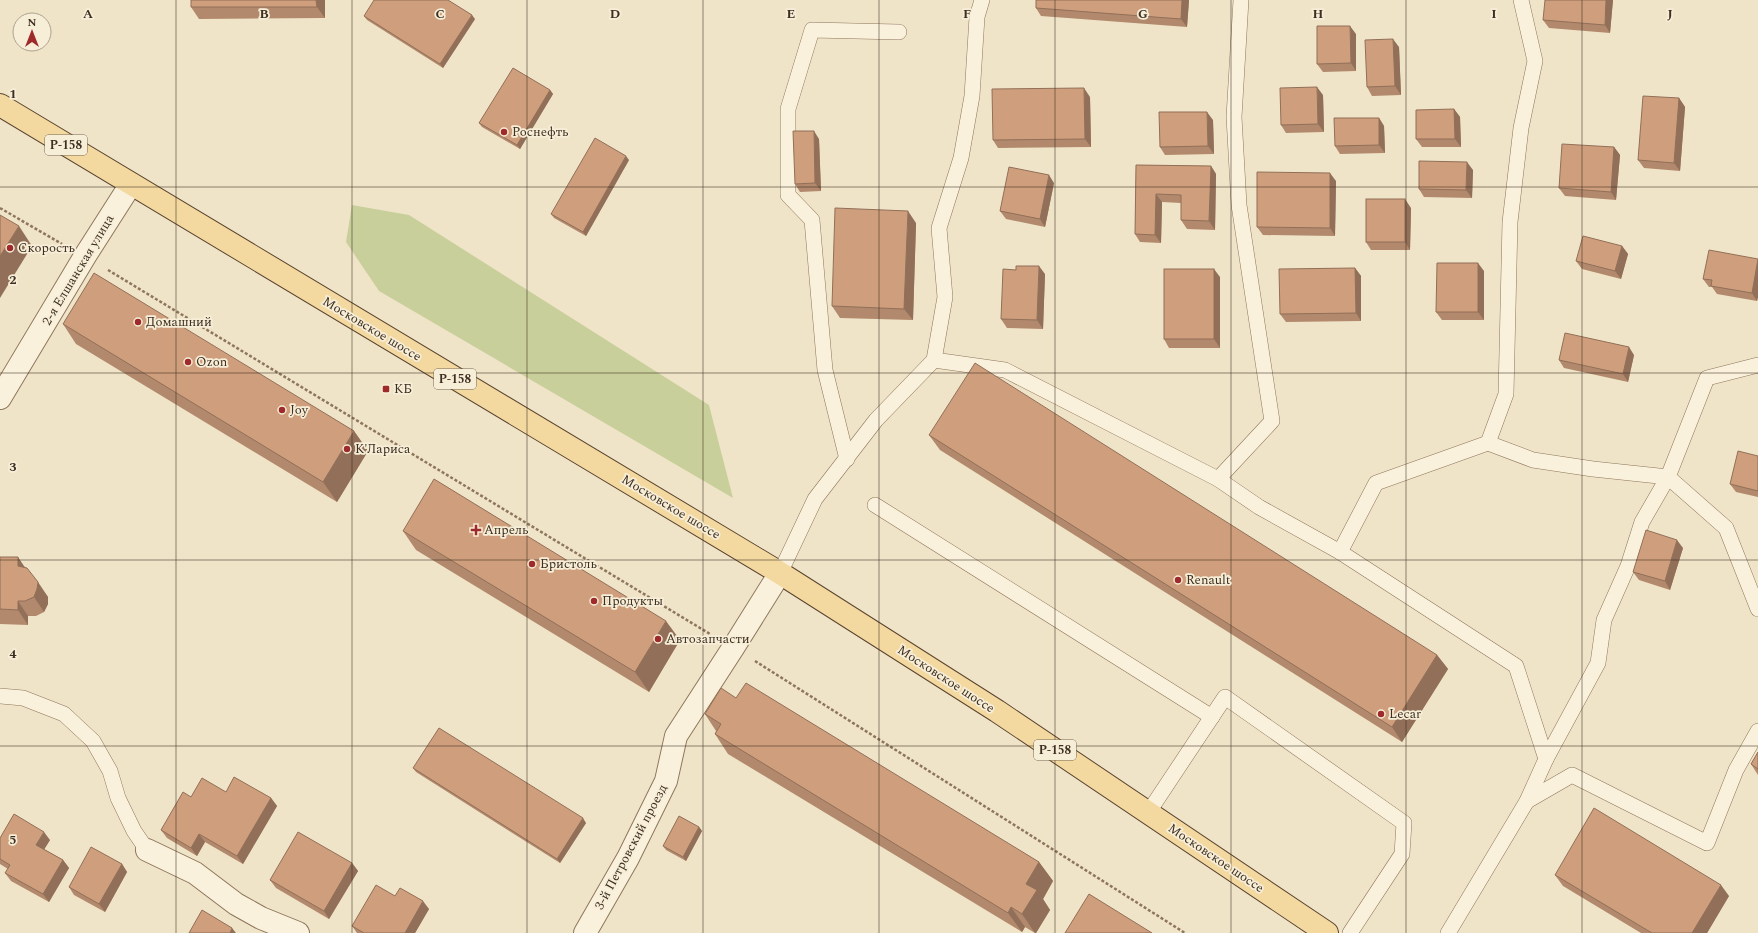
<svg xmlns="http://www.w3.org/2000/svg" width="1758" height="933" viewBox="0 0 1758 933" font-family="Spectral,serif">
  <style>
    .green { fill: #c9cf9b }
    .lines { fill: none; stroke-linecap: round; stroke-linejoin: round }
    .lane-casing { stroke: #8d765c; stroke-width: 16 }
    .street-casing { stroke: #8d765c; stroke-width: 24 }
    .primary-casing { stroke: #5b4430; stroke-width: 24 }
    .path { stroke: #8d765c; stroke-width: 2.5; stroke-dasharray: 3 2; stroke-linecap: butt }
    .lane { stroke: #faf1dc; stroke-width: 15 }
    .street { stroke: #faf1dc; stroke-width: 22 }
    .primary { stroke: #f3d9a0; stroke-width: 22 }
    .wall { fill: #b2896c }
    .shaded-wall { fill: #916f58 }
    .building { fill: #cf9f7d; stroke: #916f58 }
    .grid { fill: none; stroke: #3d2e20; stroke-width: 1; stroke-opacity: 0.55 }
    .poi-dot { fill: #9e2a2b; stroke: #f7eed8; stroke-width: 1.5 }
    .labels { text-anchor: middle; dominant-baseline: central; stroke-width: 3.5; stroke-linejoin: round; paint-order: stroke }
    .shield { fill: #f7eed8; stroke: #756857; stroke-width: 1 }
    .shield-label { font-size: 12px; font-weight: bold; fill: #3d2e20 }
    .poi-label { font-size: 13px; fill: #3d2e20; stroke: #f7eed8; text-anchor: start }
    .street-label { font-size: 13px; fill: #3d2e20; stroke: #f7eed8 }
    .grid-label { font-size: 13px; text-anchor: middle; font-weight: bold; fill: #3d2e20; stroke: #f7eed8; stroke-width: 3.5; stroke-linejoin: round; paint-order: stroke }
  </style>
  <rect width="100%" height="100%" fill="#f0e4c8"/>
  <path class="green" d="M 352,205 L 409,215 L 709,405 L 733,498 L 379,291 L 346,242 Z"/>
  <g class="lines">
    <g class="lane-casing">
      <g id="lane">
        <path d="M 934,360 L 1005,370 L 1218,479 L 1272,421 L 1239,205 L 1234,117 L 1241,0"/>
        <path d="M 1488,443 L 1506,394 L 1510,222 L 1521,128 L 1535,61 L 1521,0"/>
        <path d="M 847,459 L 825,370 L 812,220 L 788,195 L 788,109 L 812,30 L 899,32"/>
        <path d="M 1218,479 L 1259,507 L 1340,552 L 1516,666 L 1546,759"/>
        <path d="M 875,505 L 1212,717"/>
        <path d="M 1340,552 L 1376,483 L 1488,443 L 1533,460 L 1593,469 L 1668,477 L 1726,528 L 1758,609"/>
        <path d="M 780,573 L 815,499 L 876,420 L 934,360 L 945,297 L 939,228 L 961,158 L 972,96 L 977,17 L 982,0"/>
        <path d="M 0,696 L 23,698 L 64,714 L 93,741 L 110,771 L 118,798 L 134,831 L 147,850"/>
        <path d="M 1527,801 L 1572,775 L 1707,843 L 1736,770 L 1758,731"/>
        <path d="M 1148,813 L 1225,697 L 1404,823 L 1402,854 L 1350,933"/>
        <path d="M 1448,933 L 1527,801 L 1546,759 L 1598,663 L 1604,620 L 1628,566 L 1642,522 L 1668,477 L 1707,378 L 1758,365"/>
      </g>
    </g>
    <g class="street-casing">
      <g id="street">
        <path d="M 0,398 L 85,256 L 131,184"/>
        <path d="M 147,850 L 195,873 L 236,904 L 261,918 L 298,933"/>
        <path d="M 585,933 L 628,858 L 666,781 L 676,736 L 733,648 L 780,573"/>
      </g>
    </g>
    <g class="primary-casing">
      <path id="primary" d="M 0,105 L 780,573 L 997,711 L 1327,933"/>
    </g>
    <g class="path">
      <path d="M 0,208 L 62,244"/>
      <path d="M 108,270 L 710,634"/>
      <path d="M 755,661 L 1185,933"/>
    </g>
    <use href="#lane" class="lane"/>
    <use href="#street" class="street"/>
    <use href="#primary" class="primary"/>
  </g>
  <g class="wall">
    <path d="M 191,0 L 325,0 L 325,18 L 199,19 L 191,7 Z"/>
    <path d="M 1036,0 L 1189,0 L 1187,27 L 1041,16 L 1036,8 Z"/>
    <path d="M 1613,0 L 1610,33 L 1549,28 L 1543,20 Z"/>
    <path d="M 364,16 L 475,19 L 443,68 L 367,20 Z"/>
    <path d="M 1356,34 L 1356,71 L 1323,72 L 1317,64 Z"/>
    <path d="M 1399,47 L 1401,95 L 1372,96 L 1367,87 Z"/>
    <path d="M 550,90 L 553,94 L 520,149 L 482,127 L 479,123 Z"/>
    <path d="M 1323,95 L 1324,132 L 1286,133 L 1281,125 Z"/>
    <path d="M 1090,97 L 1091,147 L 998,148 L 993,140 Z"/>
    <path d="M 1679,98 L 1685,107 L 1680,171 L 1644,168 L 1638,160 Z"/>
    <path d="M 1454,109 L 1460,117 L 1461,147 L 1422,147 L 1416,139 Z"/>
    <path d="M 1379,118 L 1384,126 L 1385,153 L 1340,154 L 1335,146 Z"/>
    <path d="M 1213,120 L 1214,154 L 1165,155 L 1160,147 Z"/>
    <path d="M 819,139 L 821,191 L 800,192 L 795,184 Z"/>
    <path d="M 1614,147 L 1620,155 L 1616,200 L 1565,196 L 1559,188 Z"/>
    <path d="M 629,160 L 586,236 L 554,218 L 551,214 Z"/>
    <path d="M 1136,165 L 1211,166 L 1216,174 L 1215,230 L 1187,229 L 1181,220 L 1181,203 L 1162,202 L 1161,243 L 1140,242 L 1135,234 Z"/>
    <path d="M 1473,170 L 1472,198 L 1424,197 L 1419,189 Z"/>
    <path d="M 1336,181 L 1335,236 L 1263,235 L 1257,227 Z"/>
    <path d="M 1054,183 L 1045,227 L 1006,219 L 1000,211 Z"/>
    <path d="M 1411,208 L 1410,250 L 1371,250 L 1366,242 Z"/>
    <path d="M 916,223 L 913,320 L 840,318 L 832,306 Z"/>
    <path d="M 1622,246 L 1628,254 L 1621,279 L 1582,269 L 1576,261 Z"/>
    <path d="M 1758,260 L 1758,297 L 1757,301 L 1717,294 L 1712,287 L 1709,287 L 1703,279 Z"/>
    <path d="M 1355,268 L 1361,276 L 1361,321 L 1286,322 L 1280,314 Z"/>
    <path d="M 1484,271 L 1484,320 L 1442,320 L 1436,312 Z"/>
    <path d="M 1045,274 L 1043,329 L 1007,328 L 1001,319 Z"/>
    <path d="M 1220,277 L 1220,348 L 1169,348 L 1164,339 Z"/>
    <path d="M 63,324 L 354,431 L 368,451 L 337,502 L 76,344 Z"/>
    <path d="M 1634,355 L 1628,382 L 1564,368 L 1559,360 Z"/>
    <path d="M 929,435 L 1437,655 L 1448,669 L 1402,742 L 940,450 Z"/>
    <path d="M 1758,456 L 1758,497 L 1736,492 L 1730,484 Z"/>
    <path d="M 403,531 L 680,640 L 649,692 L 416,550 Z"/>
    <path d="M 1683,548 L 1670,590 L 1639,580 L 1633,572 Z"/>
    <path d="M 0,557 L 25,567 L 48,597 L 48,604 L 44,612 L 36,616 L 28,616 L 28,625 L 0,624 Z"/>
    <path d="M 736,698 L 1039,862 L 1053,881 L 1043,899 L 1050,910 L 1036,933 L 1035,933 L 1025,927 L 1022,932 L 728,754 L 715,734 L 716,731 L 705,714 Z"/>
    <path d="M 1758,752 L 1758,775 L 1751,764 Z"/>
    <path d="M 413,768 L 586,823 L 560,863 L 416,772 Z"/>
    <path d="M 226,792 L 271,798 L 277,806 L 243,864 L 205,842 L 197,856 L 167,838 L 161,830 L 191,797 Z"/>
    <path d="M 699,827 L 702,831 L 686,861 L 666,850 L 663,846 Z"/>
    <path d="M 0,838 L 50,840 L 44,849 L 63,860 L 69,868 L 49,902 L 11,881 L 5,873 L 8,869 L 0,864 Z"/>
    <path d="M 352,863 L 358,871 L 329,919 L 276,888 L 270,880 Z"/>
    <path d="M 122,864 L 127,872 L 105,912 L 74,895 L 69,887 Z"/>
    <path d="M 1555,875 L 1729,896 L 1707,933 L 1641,933 L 1563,886 Z"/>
    <path d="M 395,896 L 429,909 L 415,933 L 357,933 L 352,926 Z"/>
  </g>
  <g class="shaded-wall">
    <path d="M 316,0 L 325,0 L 325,18 L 317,7 Z"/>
    <path d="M 1182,0 L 1189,0 L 1187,27 L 1181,19 Z"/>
    <path d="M 1606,0 L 1613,0 L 1610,33 L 1605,25 Z"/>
    <path d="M 472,15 L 475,19 L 443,68 L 440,64 Z"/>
    <path d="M 1350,26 L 1356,34 L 1356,71 L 1351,63 Z"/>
    <path d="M 1393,39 L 1399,47 L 1401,95 L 1395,86 Z"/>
    <path d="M 1317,87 L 1323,95 L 1324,132 L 1318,124 Z"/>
    <path d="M 1084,88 L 1090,97 L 1091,147 L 1085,139 Z"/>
    <path d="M 550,90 L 553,94 L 520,149 L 517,145 Z"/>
    <path d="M 1679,98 L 1685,107 L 1680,171 L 1674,163 Z"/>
    <path d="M 1454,109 L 1460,117 L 1461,147 L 1455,139 Z"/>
    <path d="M 1207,112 L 1213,120 L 1214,154 L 1208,146 Z"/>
    <path d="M 1379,118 L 1384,126 L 1385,153 L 1379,145 Z"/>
    <path d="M 814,131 L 819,139 L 821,191 L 815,183 Z"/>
    <path d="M 1614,147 L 1620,155 L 1616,200 L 1611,192 Z"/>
    <path d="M 626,156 L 629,160 L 586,236 L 583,232 Z"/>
    <path d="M 1467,162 L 1473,170 L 1472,198 L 1466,190 Z"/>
    <path d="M 1211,166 L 1216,174 L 1215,230 L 1209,221 Z"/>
    <path d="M 1330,173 L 1336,181 L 1335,236 L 1330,228 Z"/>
    <path d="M 1049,175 L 1054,183 L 1045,227 L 1040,219 Z"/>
    <path d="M 1156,194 L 1162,202 L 1161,243 L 1155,235 Z"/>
    <path d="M 1405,199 L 1411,208 L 1410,250 L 1405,242 Z"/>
    <path d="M 908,211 L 916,223 L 913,320 L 904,309 Z"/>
    <path d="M 19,226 L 32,246 L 0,298 L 0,256 Z"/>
    <path d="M 1622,246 L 1628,254 L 1621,279 L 1615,271 Z"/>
    <path d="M 1758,259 L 1758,297 L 1757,301 L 1752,293 Z"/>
    <path d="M 1478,263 L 1484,271 L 1484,320 L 1478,312 Z"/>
    <path d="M 1039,266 L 1045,274 L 1043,329 L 1037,320 Z"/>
    <path d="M 1355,268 L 1361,276 L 1361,321 L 1356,313 Z"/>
    <path d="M 1214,269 L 1220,277 L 1220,348 L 1214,339 Z"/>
    <path d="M 1629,347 L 1634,355 L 1628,382 L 1623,374 Z"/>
    <path d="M 354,431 L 368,451 L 337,502 L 323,482 Z"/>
    <path d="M 1677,540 L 1683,548 L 1670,590 L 1665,581 Z"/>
    <path d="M 18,557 L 28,572 L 18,566 Z"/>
    <path d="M 38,582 L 48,597 L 48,604 L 44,612 L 34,597 Z"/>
    <path d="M 18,601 L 28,616 L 28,625 L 18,610 Z"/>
    <path d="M 666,621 L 680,640 L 649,692 L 635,672 Z"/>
    <path d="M 1437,655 L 1448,669 L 1402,742 L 1392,727 Z"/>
    <path d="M 271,798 L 277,806 L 243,864 L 237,856 Z"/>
    <path d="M 583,818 L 586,823 L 560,863 L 557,859 Z"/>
    <path d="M 699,827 L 702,831 L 686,861 L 683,857 Z"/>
    <path d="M 44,832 L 50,840 L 42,853 L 36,845 Z"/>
    <path d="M 199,834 L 205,842 L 197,856 L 191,848 Z"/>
    <path d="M 63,860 L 69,868 L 49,902 L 43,894 Z"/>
    <path d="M 1039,862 L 1053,881 L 1043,899 L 1050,910 L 1036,933 L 1035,933 L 1022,914 L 1026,884 Z"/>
    <path d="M 352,863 L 358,871 L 329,919 L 324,911 Z"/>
    <path d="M 122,864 L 127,872 L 105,912 L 99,904 Z"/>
    <path d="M 1721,885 L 1729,896 L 1707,933 L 1692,933 Z"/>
    <path d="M 423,901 L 429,909 L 415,933 L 405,933 Z"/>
    <path d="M 1011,907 L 1025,927 L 1022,932 L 1008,913 Z"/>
    <path d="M 232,928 L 236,933 L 230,933 Z"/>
  </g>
  <g class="building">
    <path d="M 191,0 L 316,0 L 317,7 L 191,7 Z"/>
    <path d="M 374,0 L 448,0 L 472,15 L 440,64 L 364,16 Z"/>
    <path d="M 1036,0 L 1182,0 L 1181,19 L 1036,8 Z"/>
    <path d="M 1545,0 L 1606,0 L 1605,25 L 1543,20 Z"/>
    <path d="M 1317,26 L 1350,26 L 1351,63 L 1317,64 Z"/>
    <path d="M 1393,39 L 1395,86 L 1367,87 L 1365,40 Z"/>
    <path d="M 513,68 L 550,90 L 517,145 L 479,123 Z"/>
    <path d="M 1317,87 L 1318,124 L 1281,125 L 1280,88 Z"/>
    <path d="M 1084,88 L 1085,139 L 993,140 L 992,89 Z"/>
    <path d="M 1643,96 L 1679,98 L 1674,163 L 1638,160 Z"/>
    <path d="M 1454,109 L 1455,139 L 1416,139 L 1416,110 Z"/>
    <path d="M 1159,112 L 1207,112 L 1208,146 L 1160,147 Z"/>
    <path d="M 1334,118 L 1379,118 L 1379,145 L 1335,146 Z"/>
    <path d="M 793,131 L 814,131 L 815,183 L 795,184 Z"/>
    <path d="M 595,138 L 626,156 L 583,232 L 551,214 Z"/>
    <path d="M 1562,144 L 1614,147 L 1611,192 L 1559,188 Z"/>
    <path d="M 1419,161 L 1467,162 L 1466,190 L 1419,189 Z"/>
    <path d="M 1136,165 L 1211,166 L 1209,221 L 1181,220 L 1181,195 L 1156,194 L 1155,235 L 1135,234 Z"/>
    <path d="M 1009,167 L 1049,175 L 1040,219 L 1000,211 Z"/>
    <path d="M 1257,172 L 1330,173 L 1330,228 L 1257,227 Z"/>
    <rect x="1366" y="199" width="39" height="43"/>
    <path d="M 835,208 L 908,211 L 904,309 L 832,306 Z"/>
    <path d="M 0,215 L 19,226 L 0,256 Z"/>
    <path d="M 1583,236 L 1622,246 L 1615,271 L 1576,261 Z"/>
    <path d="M 1709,250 L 1758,259 L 1752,293 L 1711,286 L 1712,280 L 1703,279 Z"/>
    <path d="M 1437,263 L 1478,263 L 1478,312 L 1436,312 Z"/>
    <path d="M 1016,266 L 1039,266 L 1037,320 L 1001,319 L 1003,269 L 1016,270 Z"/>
    <path d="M 1355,268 L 1356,313 L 1280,314 L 1279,269 Z"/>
    <rect x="1164" y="269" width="50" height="70"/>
    <path d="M 94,273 L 354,431 L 323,482 L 63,324 Z"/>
    <path d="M 1565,333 L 1629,347 L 1623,374 L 1559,360 Z"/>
    <path d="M 975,363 L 1437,655 L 1392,727 L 929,435 Z"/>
    <path d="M 1738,451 L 1758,456 L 1758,491 L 1730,484 Z"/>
    <path d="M 434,479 L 666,621 L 635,672 L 403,531 Z"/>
    <path d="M 1646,530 L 1677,540 L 1665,581 L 1633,572 Z"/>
    <path d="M 0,557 L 18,557 L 18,566 L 27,568 L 38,582 L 37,589 L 34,597 L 25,601 L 18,601 L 18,610 L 0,609 Z"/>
    <path d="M 746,683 L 1039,862 L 1026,884 L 1037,890 L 1022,914 L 1011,907 L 1008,913 L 715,734 L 721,724 L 705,714 L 721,688 L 736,698 Z"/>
    <path d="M 439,728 L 583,818 L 557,859 L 413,768 Z"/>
    <path d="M 1758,752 L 1758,769 L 1751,764 Z"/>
    <path d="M 234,777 L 271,798 L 237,856 L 199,834 L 191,848 L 161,830 L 183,792 L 191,797 L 202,778 L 226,792 Z"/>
    <path d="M 1594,808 L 1721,885 L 1692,933 L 1652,933 L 1555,875 Z"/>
    <path d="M 14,814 L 44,832 L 36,845 L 63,860 L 43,894 L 5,873 L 10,865 L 0,859 L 0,838 Z"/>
    <path d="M 679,816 L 699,827 L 683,857 L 663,846 Z"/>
    <path d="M 298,832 L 352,863 L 324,911 L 270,880 Z"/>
    <path d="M 91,847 L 122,864 L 99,904 L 69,887 Z"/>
    <path d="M 376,885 L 395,896 L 400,888 L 423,901 L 405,933 L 364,933 L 352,926 Z"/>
    <path d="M 1089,894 L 1152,933 L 1065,933 Z"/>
    <path d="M 202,910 L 232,928 L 230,933 L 189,933 Z"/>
  </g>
  <path class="grid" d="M 176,0 L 176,933M 352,0 L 352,933M 527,0 L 527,933M 703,0 L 703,933M 879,0 L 879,933M 1055,0 L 1055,933M 1231,0 L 1231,933M 1406,0 L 1406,933M 1582,0 L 1582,933M 0,187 L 1758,187M 0,373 L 1758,373M 0,560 L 1758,560M 0,746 L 1758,746"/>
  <g class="poi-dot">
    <circle cx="504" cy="132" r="4"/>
    <circle cx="10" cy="248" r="4"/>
    <circle cx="138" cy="322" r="4"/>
    <circle cx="188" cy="362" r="4"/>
    <rect x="382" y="385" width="8" height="8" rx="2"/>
    <circle cx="282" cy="410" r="4"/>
    <circle cx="347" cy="449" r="4"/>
    <path d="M474 524h4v4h4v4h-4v4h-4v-4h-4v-4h4z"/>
    <circle cx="532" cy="564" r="4"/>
    <circle cx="1178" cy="580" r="4"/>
    <circle cx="594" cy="601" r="4"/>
    <circle cx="658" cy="639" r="4"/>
    <circle cx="1381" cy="714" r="4"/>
  </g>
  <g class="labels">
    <g class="shield">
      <rect x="45" y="135" width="42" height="20" rx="3"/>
      <rect x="434" y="369" width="42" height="20" rx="3"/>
      <rect x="1034" y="740" width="42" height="20" rx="3"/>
    </g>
    <g class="shield-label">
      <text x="66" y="145">Р-158</text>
      <text x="455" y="379">Р-158</text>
      <text x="1055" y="750">Р-158</text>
    </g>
    <g class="poi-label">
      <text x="512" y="132">Роснефть</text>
      <text x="18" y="248">Скорость</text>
      <text x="146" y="322">Домашний</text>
      <text x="196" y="362">Ozon</text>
      <text x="394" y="389">КБ</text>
      <text x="290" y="410">Joy</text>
      <text x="355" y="449">К'Лариса</text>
      <text x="484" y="530">Апрель</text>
      <text x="540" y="564">Бристоль</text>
      <text x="1186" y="580">Renault</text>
      <text x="602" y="601">Продукты</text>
      <text x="666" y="639">Автозапчасти</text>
      <text x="1389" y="714">Lecar</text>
    </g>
    <g class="street-label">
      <text transform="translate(78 270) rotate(-59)">2-я Елшанская улица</text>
      <text transform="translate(372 329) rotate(31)">Московское шоссе</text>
      <text transform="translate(671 507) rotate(31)">Московское шоссе</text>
      <text transform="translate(946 679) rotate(33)">Московское шоссе</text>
      <text transform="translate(631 847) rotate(-62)">3-й Петровский проезд</text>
      <text transform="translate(1216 858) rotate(34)">Московское шоссе</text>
    </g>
  </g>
  <g class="grid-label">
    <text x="88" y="18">A</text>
    <text x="264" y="18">B</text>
    <text x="440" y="18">C</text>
    <text x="615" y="18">D</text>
    <text x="791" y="18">E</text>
    <text x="967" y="18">F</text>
    <text x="1143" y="18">G</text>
    <text x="1318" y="18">H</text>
    <text x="1494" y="18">I</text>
    <text x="1670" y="18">J</text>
    <text x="13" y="98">1</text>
    <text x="13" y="284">2</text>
    <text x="13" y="471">3</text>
    <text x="13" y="658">4</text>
    <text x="13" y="844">5</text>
  </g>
  <g transform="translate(32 32)"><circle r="19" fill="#f7eed8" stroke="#ada18e"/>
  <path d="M0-3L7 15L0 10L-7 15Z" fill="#9e2a2b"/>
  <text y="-6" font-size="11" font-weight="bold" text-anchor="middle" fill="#3d2e20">N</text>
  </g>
</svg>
